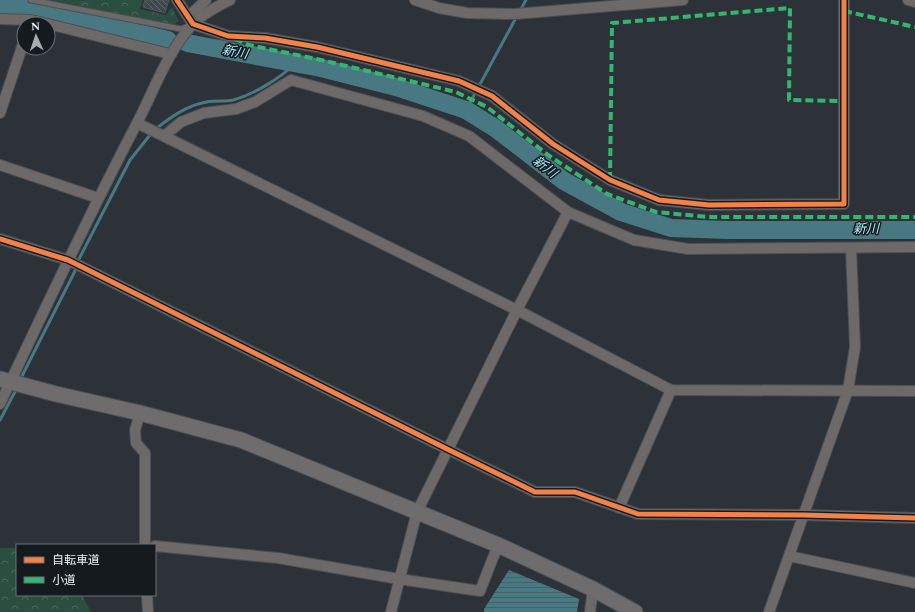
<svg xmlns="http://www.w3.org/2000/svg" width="915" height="612" viewBox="0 0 915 612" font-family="Spectral,'Noto Sans JP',serif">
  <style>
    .forest { fill: url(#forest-crowns) }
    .water { fill: url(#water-rules) }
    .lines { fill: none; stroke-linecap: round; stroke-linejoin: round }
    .stream { stroke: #487983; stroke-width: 3 }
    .river { stroke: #487983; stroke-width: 18 }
    .building { fill: url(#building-back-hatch); stroke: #51565a }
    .lane-casing { stroke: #4b5055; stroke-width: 7 }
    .street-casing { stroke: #4b5055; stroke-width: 12 }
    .secondary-casing { stroke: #4b5055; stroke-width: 17 }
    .lane { stroke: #6d6969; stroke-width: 5 }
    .street { stroke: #6d6969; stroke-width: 10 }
    .secondary { stroke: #6e6c6c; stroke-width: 15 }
    .quiet { stroke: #33b770; stroke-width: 4; stroke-dasharray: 8 4; stroke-linecap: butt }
    .cycleway-casing { stroke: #151a1e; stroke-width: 8 }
    .cycleway { stroke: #f48246; stroke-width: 5 }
    .labels { text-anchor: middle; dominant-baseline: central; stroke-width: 3; stroke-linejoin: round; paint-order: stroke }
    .water-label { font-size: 13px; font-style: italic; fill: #a8edfb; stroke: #151a1e }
  </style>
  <defs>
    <pattern id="forest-crowns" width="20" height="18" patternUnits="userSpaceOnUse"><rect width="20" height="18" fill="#2a4f41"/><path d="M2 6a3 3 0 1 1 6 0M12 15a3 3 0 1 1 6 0" fill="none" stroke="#49695d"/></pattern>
    <pattern id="water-rules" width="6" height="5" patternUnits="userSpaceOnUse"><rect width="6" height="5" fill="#487983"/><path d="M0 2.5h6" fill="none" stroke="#476066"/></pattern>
    <pattern id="building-back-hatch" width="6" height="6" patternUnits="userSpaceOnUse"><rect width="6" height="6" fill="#3f4950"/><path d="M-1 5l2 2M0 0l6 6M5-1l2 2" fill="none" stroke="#5b646a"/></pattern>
  </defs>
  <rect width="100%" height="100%" fill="#2c3237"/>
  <g class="forest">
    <path d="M 52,0 L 143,0 L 140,9 L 166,15 L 172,7 L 179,21 L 173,25 Z"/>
    <path d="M 0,548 L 17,548 L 17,595 L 82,595 L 91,612 L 0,612 Z"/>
  </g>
  <path class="water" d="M 509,570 L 579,599 L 577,612 L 484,612 L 484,609 Z"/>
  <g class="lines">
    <g class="stream">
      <path d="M 520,11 L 526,0"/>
      <path d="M 466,110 L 517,16"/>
      <path d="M 157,128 C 171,117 185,107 202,103 C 212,100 223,102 233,100 C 255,94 280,78 296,63"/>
      <path d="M 79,259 L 130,160 L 150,135"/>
      <path d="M 22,376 L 75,271"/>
      <path d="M 0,420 L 17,388"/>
    </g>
    <g class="river">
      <path d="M 0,8 L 34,9 L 168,40"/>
      <path d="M 187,43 L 321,68 L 396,87 L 466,110 L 495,128 L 564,181 L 621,212 L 671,228 L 728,230 L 915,230"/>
    </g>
  </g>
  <path class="building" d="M 145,0 L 169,0 L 165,13 L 143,7 Z"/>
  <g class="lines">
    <g class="lane-casing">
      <path id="lane" d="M 31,0 L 181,29 L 189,26"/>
    </g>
    <g class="street-casing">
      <g id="street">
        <path d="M 177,0 L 193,24 L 228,36 L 265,38 L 317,47 L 459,81 L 492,96 L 553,144 L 610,180 L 659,200 L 709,205 L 844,204 L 844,0"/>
        <path d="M 415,0 L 439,8 L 467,13 L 515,14 L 683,0"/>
        <path d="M 908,0 L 915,2"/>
        <path d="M 189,16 L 206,0"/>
        <path d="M 0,19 L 31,20 L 48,24"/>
        <path d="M 48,24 L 170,54"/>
        <path d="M 0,113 L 24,41"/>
        <path d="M 137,123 L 517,310 L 671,390 L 915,391"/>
        <path d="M 164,136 L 181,122 L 204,113 L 236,109 L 255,102 L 291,80 L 423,116 L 469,136 L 568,212 L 634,240 L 688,249 L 915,247"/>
        <path d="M 0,165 L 98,198"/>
        <path d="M 0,239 L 68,260 L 447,449 L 535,492 L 575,492 L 638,514 L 803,515 L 915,518"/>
        <path d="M 0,404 C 44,310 88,217 136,125 C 154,91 166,54 192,25 C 200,16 219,5 230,0"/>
        <path d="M 140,413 L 135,430 L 136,443 L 145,453 L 145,545"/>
        <path d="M 619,508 L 671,390"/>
        <path d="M 155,546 L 278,558 L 399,579 L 480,591 L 498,545"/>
        <path d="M 789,556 L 915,583"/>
        <path d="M 147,595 L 148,612"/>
        <path d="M 391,612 L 417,512 L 517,310 L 568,212"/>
        <path d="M 590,612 L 593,589"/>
        <path d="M 769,612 L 848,390 L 855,347 L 851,248"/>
      </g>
    </g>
    <g class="secondary-casing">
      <path id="secondary" d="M 0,379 L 56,394 L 140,413 L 241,440 L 498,545 L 593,589 L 635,612"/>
    </g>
    <use href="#lane" class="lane"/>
    <use href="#street" class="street"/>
    <use href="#secondary" class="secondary"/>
    <g class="quiet">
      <path d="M 844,11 L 915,27"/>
      <path d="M 235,39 L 249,45 L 321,60 L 456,92 L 487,107 L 548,155 L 607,194 L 656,212 L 709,217 L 915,217"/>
      <path d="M 610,180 L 612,23 L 790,8 L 789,100 L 844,101"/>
    </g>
    <g class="cycleway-casing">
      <g id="cycleway">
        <path d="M 177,0 L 193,24 L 228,36 L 265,38 L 317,47 L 459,81 L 492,96 L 553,144 L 610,180 L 659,200 L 709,205 L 844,204 L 844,0"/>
        <path d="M 0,239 L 68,260 L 447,449 L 535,492 L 575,492 L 638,514 L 803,515 L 915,518"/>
      </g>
    </g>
    <use href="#cycleway" class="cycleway"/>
  </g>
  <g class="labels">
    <g class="water-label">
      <text transform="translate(235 52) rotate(11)">新川</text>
      <text transform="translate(545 167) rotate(38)">新川</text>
      <text x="866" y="229">新川</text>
    </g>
  </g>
  <rect x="16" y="544" width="140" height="52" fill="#151a1e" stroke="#6a7074"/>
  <rect x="24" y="557" width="20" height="6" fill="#f48246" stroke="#6a7074"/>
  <text x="52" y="564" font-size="12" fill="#e9f0f6">自転車道</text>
  <rect x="24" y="577" width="20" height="6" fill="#33b770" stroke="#6a7074"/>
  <text x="52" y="584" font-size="12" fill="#e9f0f6">小道</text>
  <g transform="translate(36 36) rotate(357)"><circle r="19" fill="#151a1e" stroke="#6a7074"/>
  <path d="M0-3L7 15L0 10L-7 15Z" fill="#a7aeb3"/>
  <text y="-6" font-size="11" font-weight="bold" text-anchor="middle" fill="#e9f0f6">N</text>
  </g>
</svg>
